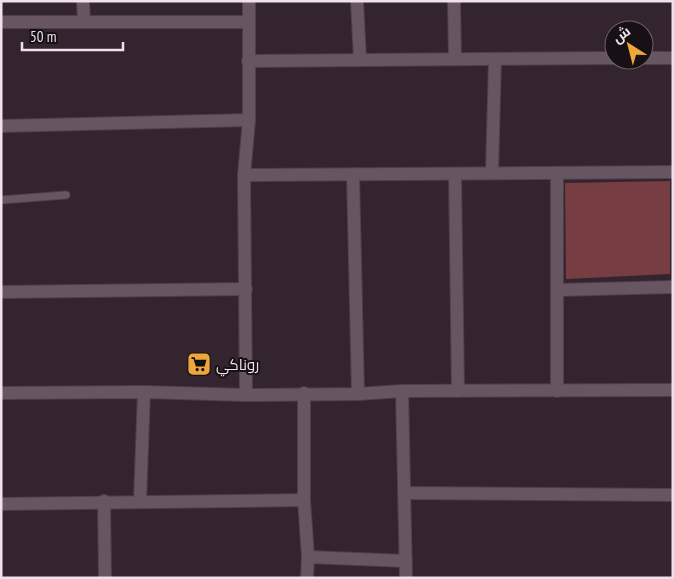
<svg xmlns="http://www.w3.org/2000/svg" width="674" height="579" viewBox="0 0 674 579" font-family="'PT Sans Narrow',Cairo,sans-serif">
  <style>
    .green { fill: #763d42 }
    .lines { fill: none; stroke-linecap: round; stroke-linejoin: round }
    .lane-casing { stroke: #4e404a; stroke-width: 9 }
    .street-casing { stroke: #4e404a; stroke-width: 14 }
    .lane { stroke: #685562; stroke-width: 7 }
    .street { stroke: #685562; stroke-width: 12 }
    .labels { text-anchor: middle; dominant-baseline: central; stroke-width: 4; stroke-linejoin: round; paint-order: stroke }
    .poi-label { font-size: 15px; fill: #eee3ea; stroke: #171015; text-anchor: start }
  </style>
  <rect width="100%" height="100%" fill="#34242f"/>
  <path class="green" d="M 670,181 L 670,274 L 566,279 L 565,183 Z"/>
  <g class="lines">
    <g class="lane-casing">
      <path id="lane" d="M 1,200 L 66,195"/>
    </g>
    <g class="street-casing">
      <g id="street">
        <path d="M 83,1 L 84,22"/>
        <path d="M 357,1 L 360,60"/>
        <path d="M 454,1 L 455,59"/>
        <path d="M 1,22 L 249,22"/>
        <path d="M 644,58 L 673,58"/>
        <path d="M 248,61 L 614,58"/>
        <path d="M 1,126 L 249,120"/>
        <path d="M 492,173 L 495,59"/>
        <path d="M 557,173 L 557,391"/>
        <path d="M 353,174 L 358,394"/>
        <path d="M 455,174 L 458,391"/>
        <path d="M 244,175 L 673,172"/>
        <path d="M 558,290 L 673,287"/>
        <path d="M 1,292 L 246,289"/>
        <path d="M 402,391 L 406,578"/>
        <path d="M 1,393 L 144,392 L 246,395 L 358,394 L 402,391 L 673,390"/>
        <path d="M 304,393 L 304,500 L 308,557 L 307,578"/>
        <path d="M 246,395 L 244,175 L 249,120 L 249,1"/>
        <path d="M 404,493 L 673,495"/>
        <path d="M 104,501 L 105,578"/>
        <path d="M 140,501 L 144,392"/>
        <path d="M 1,504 L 304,500"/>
        <path d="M 308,557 L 406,561"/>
      </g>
    </g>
    <use href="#lane" class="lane"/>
    <use href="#street" class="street"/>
  </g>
  <defs>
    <g id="supermarket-square" transform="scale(1.25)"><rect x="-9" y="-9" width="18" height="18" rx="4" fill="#efa73d" stroke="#171015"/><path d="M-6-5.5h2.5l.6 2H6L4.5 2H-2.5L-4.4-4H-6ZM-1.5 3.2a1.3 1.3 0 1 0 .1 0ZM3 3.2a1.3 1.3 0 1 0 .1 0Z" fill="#111"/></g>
  </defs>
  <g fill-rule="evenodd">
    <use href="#supermarket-square" x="199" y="364"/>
  </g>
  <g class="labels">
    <g class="poi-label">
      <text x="216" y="364">روناكي</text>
    </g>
  </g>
  <rect width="674" height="579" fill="none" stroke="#eee3ea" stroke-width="5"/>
  <g transform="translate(629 45) rotate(324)"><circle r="24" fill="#171015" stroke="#6d646a"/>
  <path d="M0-4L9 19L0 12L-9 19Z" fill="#efa73d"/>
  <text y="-8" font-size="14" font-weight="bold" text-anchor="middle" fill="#eee3ea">ش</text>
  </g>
  <path d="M22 42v8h101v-8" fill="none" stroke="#eee3ea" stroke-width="2.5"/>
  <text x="30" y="42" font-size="15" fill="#eee3ea" stroke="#171015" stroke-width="4" paint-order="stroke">50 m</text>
</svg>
